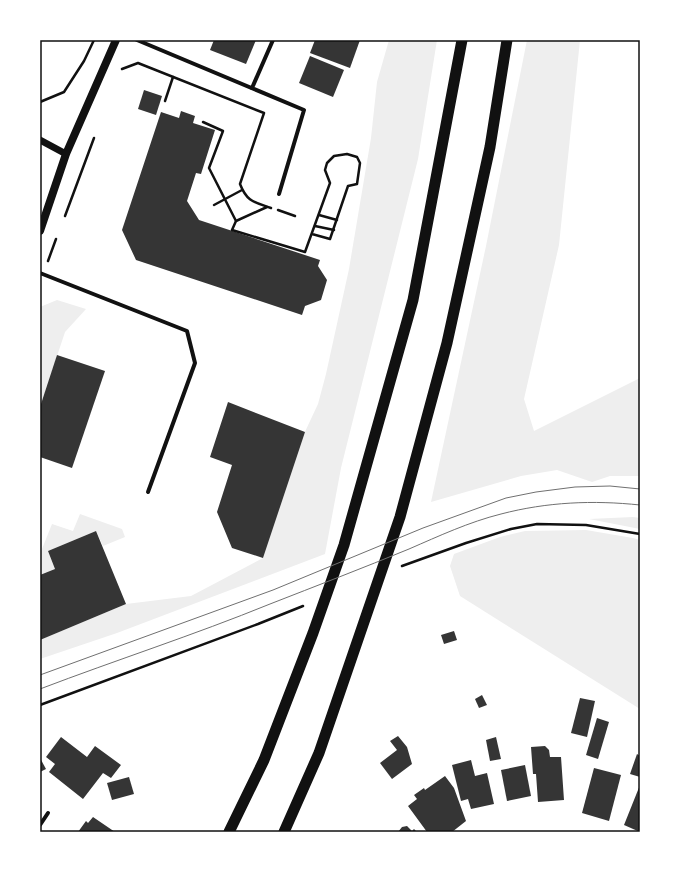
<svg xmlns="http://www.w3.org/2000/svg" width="680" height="872" viewBox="0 0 680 872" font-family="'Fira Sans Condensed',sans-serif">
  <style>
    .green { fill: #eee }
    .building { fill: #353535 }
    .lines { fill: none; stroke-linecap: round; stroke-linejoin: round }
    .path { stroke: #111; stroke-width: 2.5 }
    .minor { stroke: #111; stroke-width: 4 }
    .tertiary { stroke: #111; stroke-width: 7 }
    .secondary { stroke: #111; stroke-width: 8 }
    .trunk { stroke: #111; stroke-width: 11 }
    .tram { stroke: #707070; stroke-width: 1 }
    .neatline { fill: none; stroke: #111; stroke-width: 1.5 }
  </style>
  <rect width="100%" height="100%" fill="#fff"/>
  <g class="green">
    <path d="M 389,40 L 437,40 L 418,159 L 341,468 L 325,554 L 117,633 L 40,659 L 40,640 L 126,604 L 191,596 L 263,558 L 303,436 L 318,404 L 326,374 L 349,269 L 371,138 L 377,82 Z"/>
    <path d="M 527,40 L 580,40 L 559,245 L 524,399 L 534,431 L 640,378 L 640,476 L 610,476 L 592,482 L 557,470 L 521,476 L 431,502 L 486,246 Z"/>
    <path d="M 57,300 L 86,309 L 65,332 L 40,407 L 40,307 Z"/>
    <path d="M 80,514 L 122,529 L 125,537 L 103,546 L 96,531 L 48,551 L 55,569 L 40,575 L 40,554 L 52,524 L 73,531 Z"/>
    <path d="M 633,517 L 640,518 L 640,529 L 589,519 Z"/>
    <path d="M 586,530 L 633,538 L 640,540 L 640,709 L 460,596 L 450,566 L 454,554 L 500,537 L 525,531 Z"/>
  </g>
  <g class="building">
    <path d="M 214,40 L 256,40 L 246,64 L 210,50 Z"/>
    <path d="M 315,40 L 360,40 L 350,68 L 310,53 Z"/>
    <path d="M 310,56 L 344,70 L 333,97 L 299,83 Z"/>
    <path d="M 144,90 L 162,96 L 156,115 L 138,109 Z"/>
    <path d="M 181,111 L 195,116 L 193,123 L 215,130 L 201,174 L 196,173 L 187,201 L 199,220 L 320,260 L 318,266 L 327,280 L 321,300 L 305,306 L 302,315 L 136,260 L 122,230 L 161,112 L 179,118 Z"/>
    <path d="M 57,355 L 105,371 L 72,468 L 40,457 L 40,407 Z"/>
    <path d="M 228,402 L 305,432 L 263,558 L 232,548 L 217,512 L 232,465 L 210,457 Z"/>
    <path d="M 96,531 L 126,604 L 40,640 L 40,575 L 55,569 L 48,551 Z"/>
    <path d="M 454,631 L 457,640 L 444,644 L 441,635 Z"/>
    <path d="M 482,695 L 487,705 L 479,708 L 475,699 Z"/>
    <path d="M 580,698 L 595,701 L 587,737 L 571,733 Z"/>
    <path d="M 597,718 L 609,722 L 598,759 L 586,755 Z"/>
    <path d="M 398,736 L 407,747 L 412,764 L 392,779 L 380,763 L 397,750 L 390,741 Z"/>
    <path d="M 61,737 L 87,757 L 95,746 L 121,765 L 111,778 L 103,773 L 83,799 L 49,772 L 55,764 L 46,757 Z"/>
    <path d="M 496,737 L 501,759 L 490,761 L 486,740 Z"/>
    <path d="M 545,746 L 549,750 L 550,757 L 561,757 L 564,800 L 538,802 L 536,774 L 533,774 L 531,747 Z"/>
    <path d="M 637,754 L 640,756 L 640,777 L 630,774 Z"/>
    <path d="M 40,758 L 46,769 L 40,772 Z"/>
    <path d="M 471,760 L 475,776 L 487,773 L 494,804 L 471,809 L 468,799 L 461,801 L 452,765 Z"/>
    <path d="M 525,765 L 531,796 L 507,801 L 501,770 Z"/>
    <path d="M 594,768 L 621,775 L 609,821 L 582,813 Z"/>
    <path d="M 445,776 L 454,788 L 466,821 L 452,832 L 427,832 L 408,806 L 417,799 L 414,795 L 424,788 L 425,790 Z"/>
    <path d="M 129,777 L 134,794 L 112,800 L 107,783 Z"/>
    <path d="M 640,785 L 640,832 L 624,825 Z"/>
    <path d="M 93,817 L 115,832 L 78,832 L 86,821 L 88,823 Z"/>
    <path d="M 407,826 L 412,831 L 414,829 L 417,832 L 398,832 L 402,827 Z"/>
  </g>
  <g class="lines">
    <g class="path">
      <path d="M 122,69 L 138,63 L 264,113 L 240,184 C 247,202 254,202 271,208"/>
      <path d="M 165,101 L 173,77"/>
      <path d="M 40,102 L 64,92 L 84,61 L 94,40"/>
      <path d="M 203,122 L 223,131 L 209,168 L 236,221"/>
      <path d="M 214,205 L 242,190"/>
      <path d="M 267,207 L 236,221 L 232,230 L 305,252 L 330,183 L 325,170 L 327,163 L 334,156 L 347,154 L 357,157 L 360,163 L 357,184 L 348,186 L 330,239 L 312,234"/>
      <path d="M 278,210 L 295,216"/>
      <path d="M 319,215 L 337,220"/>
      <path d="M 65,216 L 94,138"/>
      <path d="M 315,226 L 334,230"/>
      <path d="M 48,261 L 56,239"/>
      <path d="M 402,566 L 466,543 L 511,529 L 537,524 L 586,525 L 640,534"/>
      <path d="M 40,705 L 258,624 L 303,606"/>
    </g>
    <g class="minor">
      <path d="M 137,40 L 304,110 L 279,194"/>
      <path d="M 252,88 L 273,40"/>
      <path d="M 40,273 L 187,331 L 195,363 L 148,492"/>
      <path d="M 40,825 L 48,813"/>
    </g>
    <path class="tertiary" d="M 40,140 L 66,154"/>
    <path class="secondary" d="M 40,231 L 66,154 L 116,40"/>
    <g class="trunk">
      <path d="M 229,832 L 264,760 L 313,633 L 344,545 L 413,300 L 462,40"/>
      <path d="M 284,832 L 319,753 L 400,517 L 447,343 L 490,147 L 507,40"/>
    </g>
    <g class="tram">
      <path d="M 40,675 L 273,590 L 423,528 L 506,498 L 536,492 L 575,487 L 610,486 L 640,489"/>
      <path d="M 40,689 C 116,660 194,635 270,604 C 316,586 363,568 409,549 C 439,536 469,522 501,514 C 547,502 593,500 640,505"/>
    </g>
  </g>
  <rect width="680" height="872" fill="none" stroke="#ffffff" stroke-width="82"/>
  <rect x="41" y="41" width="598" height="790" class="neatline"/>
</svg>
